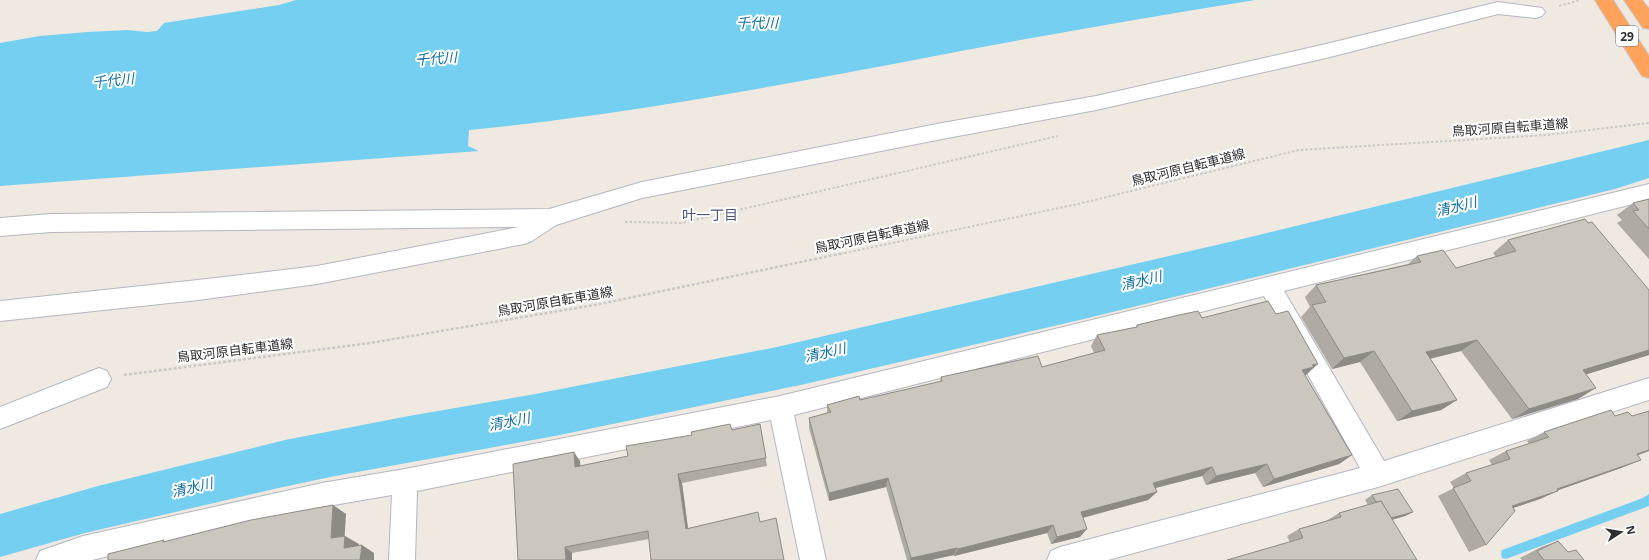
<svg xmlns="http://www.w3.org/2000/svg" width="1649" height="560" viewBox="0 0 1649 560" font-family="'Open Sans','Noto Sans JP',sans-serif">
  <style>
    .water { fill: #75cff0 }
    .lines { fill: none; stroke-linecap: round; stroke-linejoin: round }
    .stream { fill: #75cff0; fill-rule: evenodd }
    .street-casing { stroke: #b4b7c1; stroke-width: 2 }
    .highway-casing { stroke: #c9c9c9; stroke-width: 2 }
    .path-far1 { stroke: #c9c9c9; stroke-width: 2; stroke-dasharray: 2.5 2; stroke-linecap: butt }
    .path { stroke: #c9c9c9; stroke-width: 2.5; stroke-dasharray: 3 2; stroke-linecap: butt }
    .street { fill: #fff; fill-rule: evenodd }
    .highway { fill: #ffa35c; fill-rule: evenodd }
    .wall { fill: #afaba4 }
    .shaded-wall { fill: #8e8b86 }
    .building { fill: #cbc7bf; stroke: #8e8b86 }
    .labels { text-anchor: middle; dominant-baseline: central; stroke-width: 4; stroke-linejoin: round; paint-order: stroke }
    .shield { fill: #fff; stroke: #6d6d6d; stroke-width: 1 }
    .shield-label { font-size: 12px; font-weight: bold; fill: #2e2e2e }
    .street-label { font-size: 13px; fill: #2e2e2e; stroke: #fff }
    .water-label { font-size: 14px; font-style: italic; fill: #0d6fa3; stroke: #fff }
    .neighbourhood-label { font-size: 14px; fill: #4d5680; stroke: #fff }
  </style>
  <rect width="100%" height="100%" fill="#efe9e1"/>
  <g class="water">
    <path d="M 296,0 L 1255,0 C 1138,19 1021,39 904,62 C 760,89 615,116 469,130 L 468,146 L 479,151 L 0,186 L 0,43 L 40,36 L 87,32 L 128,30 L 147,32 L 157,31 L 164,23 L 279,5 Z"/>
    <path d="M 1649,140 L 1649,178 L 1615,189 L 1084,319 L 805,384 L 555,436 L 335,476 L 274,489 L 85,533 L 0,557 L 0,514 L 98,486 L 285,440 L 409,416 L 530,395 L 777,347 L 1238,240 Z"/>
  </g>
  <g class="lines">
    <path class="stream" d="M 1649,494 L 1649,506 L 1506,559 L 1502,558 L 1501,554 L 1502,550 L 1643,498 Z"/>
    <g class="street-casing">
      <g id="street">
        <path d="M 1498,2 L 1542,8 L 1545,12 L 1542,16 L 1536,18 L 1498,14 L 1326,58 L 1096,110 L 942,139 L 642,198 L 556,225 L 532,241 L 524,244 L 317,284 L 198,300 L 0,321 L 0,301 L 198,280 L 317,266 L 519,227 L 51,232 L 0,236 L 0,218 L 51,214 L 549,209 L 642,182 L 942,123 L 1096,96 L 1326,44 Z"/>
        <path d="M 1649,184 L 1649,200 L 1284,291 L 1384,461 L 1649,378 L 1649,400 L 1378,487 L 1108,560 L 1047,560 L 1051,551 L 1060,547 L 1360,468 L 1264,296 L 794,415 L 826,560 L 800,560 L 771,420 L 417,491 L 415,560 L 389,560 L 392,495 L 322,507 L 92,560 L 36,560 L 40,551 L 83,536 L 322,483 L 405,469 L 780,396 Z"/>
        <path d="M 99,368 L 107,371 L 111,379 L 107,387 L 0,429 L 0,407 Z"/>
      </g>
    </g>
    <g class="highway-casing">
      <g id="highway">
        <path d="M 1595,0 L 1613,0 L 1649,56 L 1649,78 L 1642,76 Z"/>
        <path d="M 1624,0 L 1642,0 L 1649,9 L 1649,29 L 1643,28 Z"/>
      </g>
    </g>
    <g class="path-far1">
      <path d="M 1559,6 L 1580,0"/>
      <path d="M 625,222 L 682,223 L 1058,136"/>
      <path d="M 840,254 L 1078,204 L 1299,150 L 1547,135 L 1649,123"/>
    </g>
    <path class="path" d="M 124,375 L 370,343 L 600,304 L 844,253"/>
    <use href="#street" class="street"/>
    <use href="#highway" class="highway"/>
  </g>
  <g class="wall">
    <path d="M 1649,199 L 1649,259 L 1617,223 L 1622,220 L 1617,215 L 1633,203 Z"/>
    <path d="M 1508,240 L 1649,290 L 1649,355 L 1586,374 L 1578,399 L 1512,419 L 1461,351 L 1430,359 L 1457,400 L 1441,410 L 1397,421 L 1360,362 L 1332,369 L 1301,317 L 1310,307 L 1305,297 L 1316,285 L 1408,264 L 1417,256 L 1456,268 L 1496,257 L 1493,253 Z"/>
    <path d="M 1202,318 L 1306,375 L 1305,375 L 1352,455 L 1339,464 L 1263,487 L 1255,473 L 1206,485 L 1202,476 L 1155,488 L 1157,492 L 1148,500 L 1083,518 L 1080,537 L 1051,544 L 1047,533 L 954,556 L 954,555 L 931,560 L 907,560 L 886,487 L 829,501 L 809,428 L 809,418 L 827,413 L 827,405 L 860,400 L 940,382 L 941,377 L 1042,367 L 1094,353 L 1091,346 L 1097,335 L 1136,327 L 1137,325 Z"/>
    <path d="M 1649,411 L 1649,451 L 1637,455 L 1641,460 L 1621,468 L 1558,490 L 1540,499 L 1513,508 L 1486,545 L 1469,552 L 1438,496 L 1454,488 L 1450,482 L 1466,473 L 1492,465 L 1489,460 L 1506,451 L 1529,444 L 1527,441 L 1544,432 L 1615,416 L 1632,416 Z"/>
    <path d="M 760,424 L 767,466 L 682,483 L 688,528 L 760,522 L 784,560 L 649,539 L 572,553 L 518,560 L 580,461 L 580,466 L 628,456 L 732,430 Z"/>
    <path d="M 1372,495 L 1413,512 L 1405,516 L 1392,520 L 1290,542 L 1287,536 L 1299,529 L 1326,521 L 1339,513 L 1368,505 L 1365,500 Z"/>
    <path d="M 1558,541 L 1568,552 L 1584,560 L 1522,560 L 1520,558 L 1541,547 Z"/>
  </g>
  <g class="shaded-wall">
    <path d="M 1477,340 L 1461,351 L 1412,363 L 1426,352 Z"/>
    <path d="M 1649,350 L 1649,355 L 1565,381 L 1583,370 Z"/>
    <path d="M 1374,351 L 1360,362 L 1332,369 L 1344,358 Z"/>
    <path d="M 1318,364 L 1306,375 L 1305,375 L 1302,370 L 1312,365 Z"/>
    <path d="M 1596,388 L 1578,399 L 1512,419 L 1529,409 Z"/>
    <path d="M 1457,400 L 1441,410 L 1397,421 L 1412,411 Z"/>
    <path d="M 1649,450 L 1649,451 L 1617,463 L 1637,454 Z"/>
    <path d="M 574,452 L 580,461 L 581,475 L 575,467 Z"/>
    <path d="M 1352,455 L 1339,464 L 1263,487 L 1274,479 Z"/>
    <path d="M 1641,460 L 1621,468 L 1539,497 L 1557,489 Z"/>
    <path d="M 1267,464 L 1255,473 L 1206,485 L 1216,476 Z"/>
    <path d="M 1212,467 L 1202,476 L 1144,491 L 1153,483 Z"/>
    <path d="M 678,474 L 682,483 L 689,536 L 686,529 Z"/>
    <path d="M 888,478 L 886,487 L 829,501 L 829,493 Z"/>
    <path d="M 1558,491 L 1540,499 L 1495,514 L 1512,506 Z"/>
    <path d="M 1157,492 L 1148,500 L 1074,520 L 1081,512 Z"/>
    <path d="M 333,505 L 346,514 L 344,546 L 331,538 Z"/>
    <path d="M 1413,512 L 1405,516 L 1379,523 L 1386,519 Z"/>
    <path d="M 1053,525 L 1047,533 L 954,556 L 958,549 Z"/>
    <path d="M 1087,529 L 1080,537 L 1051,544 L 1057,537 Z"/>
    <path d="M 345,536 L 359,544 L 358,556 L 344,548 Z"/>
    <path d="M 362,545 L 374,553 L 374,560 L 360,560 Z"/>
    <path d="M 565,547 L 572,553 L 572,560 L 566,560 Z"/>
    <path d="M 957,548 L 954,555 L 931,560 L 910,560 L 911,558 Z"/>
  </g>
  <g class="building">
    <path d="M 1649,199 L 1649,229 L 1633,211 L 1639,210 L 1633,203 Z"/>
    <path d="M 1585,219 L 1588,223 L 1592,222 L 1649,290 L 1649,350 L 1583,370 L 1596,388 L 1529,409 L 1477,340 L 1426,352 L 1457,400 L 1412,411 L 1374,351 L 1344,358 L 1312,305 L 1326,302 L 1316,285 L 1421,262 L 1417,256 L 1443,250 L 1456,268 L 1516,251 L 1508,240 Z"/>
    <path d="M 1268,301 L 1276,314 L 1288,311 L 1318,364 L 1312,365 L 1314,367 L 1302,370 L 1352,455 L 1274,479 L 1267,464 L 1216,476 L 1212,467 L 1153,483 L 1157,492 L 1081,512 L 1087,529 L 1057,537 L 1053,525 L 958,549 L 957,548 L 911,558 L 888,478 L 829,493 L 809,418 L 831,412 L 827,405 L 859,396 L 860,400 L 942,381 L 941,377 L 1038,356 L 1042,367 L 1105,350 L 1097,335 L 1137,327 L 1137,325 L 1179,315 L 1198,311 L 1202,318 Z"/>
    <path d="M 1611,410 L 1615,416 L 1628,412 L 1632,416 L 1649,411 L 1649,450 L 1637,454 L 1641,460 L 1557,489 L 1558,491 L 1512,506 L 1515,511 L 1486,545 L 1453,488 L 1471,481 L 1466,473 L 1510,459 L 1506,451 L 1549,437 L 1544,432 Z"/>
    <path d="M 730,424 L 732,430 L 760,424 L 766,458 L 678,474 L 686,529 L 758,512 L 760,522 L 776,518 L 784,560 L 651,560 L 648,531 L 565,547 L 566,560 L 518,560 L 513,464 L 574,452 L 575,467 L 628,456 L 626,446 L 692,435 L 691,432 Z"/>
    <path d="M 1398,489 L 1413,512 L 1391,518 L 1381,501 L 1376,502 L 1372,495 Z"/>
    <path d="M 1381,501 L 1417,560 L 1227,560 L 1303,538 L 1299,529 L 1341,517 L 1339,513 Z"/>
    <path d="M 333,505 L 331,538 L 345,536 L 344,548 L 362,545 L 360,560 L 108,560 L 108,554 L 164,540 L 163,542 L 251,520 Z"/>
    <path d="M 1558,541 L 1568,552 L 1576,550 L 1584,560 L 1544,560 L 1537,551 Z"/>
  </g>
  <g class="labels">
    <rect class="shield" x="1616" y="26" width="22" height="20" rx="3"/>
    <g class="shield-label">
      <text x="1627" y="36">29</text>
    </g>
    <g class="street-label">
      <text transform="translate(1510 127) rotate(-4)">鳥取河原自転車道線</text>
      <text transform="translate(1188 167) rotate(-14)">鳥取河原自転車道線</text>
      <text transform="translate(872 236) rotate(-12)">鳥取河原自転車道線</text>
      <text transform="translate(555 301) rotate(-10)">鳥取河原自転車道線</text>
      <text transform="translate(235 350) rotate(-7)">鳥取河原自転車道線</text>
    </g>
    <g class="water-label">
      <text x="757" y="22">千代川</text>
      <text transform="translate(436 58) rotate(-4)">千代川</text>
      <text transform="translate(113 80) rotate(-6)">千代川</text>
      <text transform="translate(1456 206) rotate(-14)">清水川</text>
      <text transform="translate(1141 280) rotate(-13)">清水川</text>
      <text transform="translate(825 352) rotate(-13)">清水川</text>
      <text transform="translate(509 421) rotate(-11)">清水川</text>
      <text transform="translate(192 487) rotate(-13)">清水川</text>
    </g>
    <g class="neighbourhood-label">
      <text x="710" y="214">叶一丁目</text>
    </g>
  </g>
  <g transform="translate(1621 532) rotate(78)" stroke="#ffffff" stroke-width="3" paint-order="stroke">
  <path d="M0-3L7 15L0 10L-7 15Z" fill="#2e2e2e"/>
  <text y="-6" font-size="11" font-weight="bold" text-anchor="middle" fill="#2e2e2e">N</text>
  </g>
</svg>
